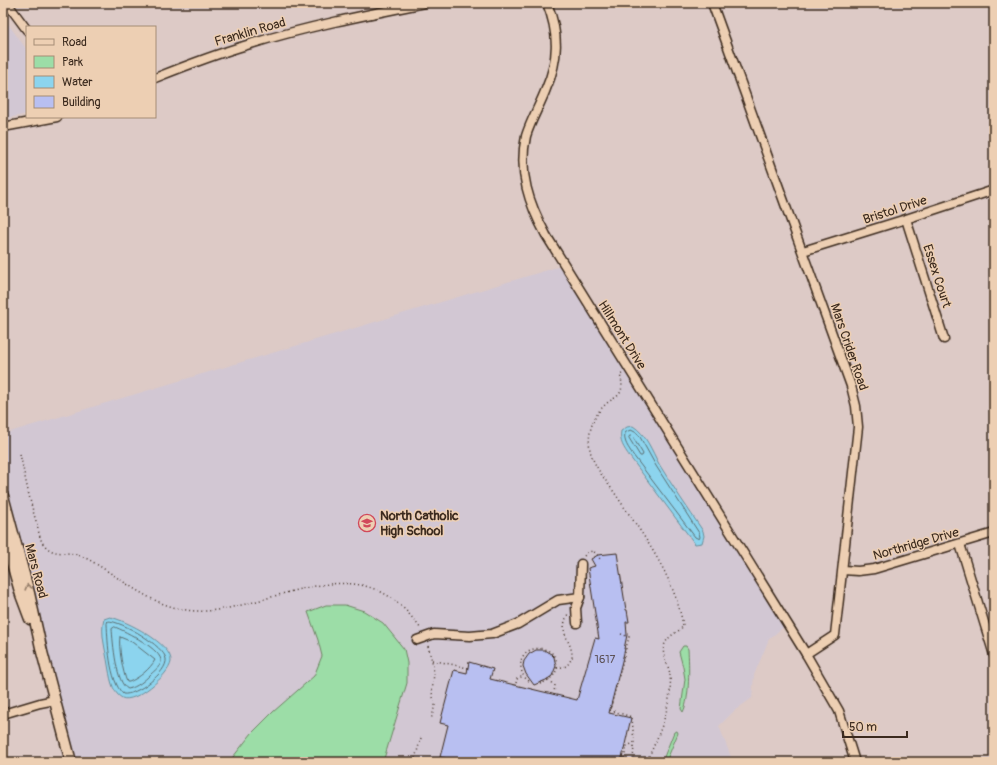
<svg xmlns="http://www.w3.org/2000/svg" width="997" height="765" viewBox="0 0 997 765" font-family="Pangolin,sans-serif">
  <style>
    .built { fill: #d2c7d3 }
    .green { fill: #9cdda7; stroke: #6c8462 }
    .water { fill: #8cd4ee; stroke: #6c909b }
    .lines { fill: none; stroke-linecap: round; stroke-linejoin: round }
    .shore { stroke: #5b6e71; stroke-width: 1 }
    .stream { stroke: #6c909b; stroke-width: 2.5 }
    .building { fill: #b8bff1; stroke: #3b2a1e }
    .minor-casing { stroke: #3b2a1e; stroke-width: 11 }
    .major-casing { stroke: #3b2a1e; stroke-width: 13 }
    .path { stroke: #3b2a1e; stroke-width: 1.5; stroke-dasharray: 1 3; stroke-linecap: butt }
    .minor { stroke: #edcfb3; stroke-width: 8 }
    .major { stroke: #edcfb3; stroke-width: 10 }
    .oneway { stroke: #947c68 }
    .labels { text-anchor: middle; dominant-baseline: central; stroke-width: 3; stroke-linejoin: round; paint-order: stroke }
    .number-label { font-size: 11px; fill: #5a4f53 }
    .street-label { font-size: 13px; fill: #3b2a1e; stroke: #edcfb3 }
    .poi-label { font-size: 13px; font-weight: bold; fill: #3b2a1e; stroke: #edcfb3; text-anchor: start }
  </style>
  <rect width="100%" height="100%" fill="#ddcac6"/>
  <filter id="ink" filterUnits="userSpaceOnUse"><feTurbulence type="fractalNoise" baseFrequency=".025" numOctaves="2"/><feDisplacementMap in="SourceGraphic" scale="8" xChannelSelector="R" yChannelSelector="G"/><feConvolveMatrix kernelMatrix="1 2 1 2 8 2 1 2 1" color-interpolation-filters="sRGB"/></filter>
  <g filter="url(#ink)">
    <g class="built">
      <path d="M 3,17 L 27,50 L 27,114 L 3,119 Z"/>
      <path d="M 564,265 L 787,624 L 769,639 L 754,675 L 752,698 L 734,711 L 719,726 L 733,762 L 71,762 L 3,496 L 3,434 Z"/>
    </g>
    <g class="green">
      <path d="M 326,605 L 345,605 L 364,611 L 383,623 L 404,649 L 407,663 L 407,683 L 383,762 L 229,762 L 252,733 L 273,712 L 314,676 L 322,656 L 318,640 L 308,612 Z"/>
      <path d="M 683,646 L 686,646 L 688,649 C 689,664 690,699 683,712 L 681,709 L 685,679 L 683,667 L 679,652 Z"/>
      <path d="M 677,731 L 678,733 L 666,762 L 662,762 L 674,732 Z"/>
    </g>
    <g class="water">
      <path d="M 633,426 C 646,434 652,451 659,464 C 673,487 688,509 703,531 L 704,536 L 702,543 L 695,544 L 692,540 L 630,457 C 624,448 619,442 621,431 L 627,427 Z"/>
      <path d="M 110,617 C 125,620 173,644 171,662 C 169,675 135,704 122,698 C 111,692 110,675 108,665 C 106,651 100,633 104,619 Z"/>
    </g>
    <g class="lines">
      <g class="shore">
        <path d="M 631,430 L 637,433 L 640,437 L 656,466 L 699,533 L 700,537 L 699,539 L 695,537 L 633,455 C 629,448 623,442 625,433 Z"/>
        <path d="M 630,436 L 632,436 L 643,454 L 642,456 L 640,456 L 629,438 Z"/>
        <path d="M 108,621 C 122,621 164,646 166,659 C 168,672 136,696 123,694 C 109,680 108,643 107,624 Z"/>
        <path d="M 115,627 C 125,631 163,650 161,662 C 160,667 154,671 151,674 C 144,681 137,687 128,689 C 116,684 113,642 112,629 Z"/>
        <path d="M 120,637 L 132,642 L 155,660 C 150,669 139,678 129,682 L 127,682 C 123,673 118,646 120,637 Z"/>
      </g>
      <path class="stream" d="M 3,750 L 5,753 L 6,762"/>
    </g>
    <g class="building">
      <path d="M 617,553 L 626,610 L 627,610 L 629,622 L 626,622 L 627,635 L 624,649 L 625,649 L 609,713 L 631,718 L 621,762 L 461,762 L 440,757 L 448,725 L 440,723 L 454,670 L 467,673 L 469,662 L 493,669 L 490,679 L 577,700 L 595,638 L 599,639 L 588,568 L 595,566 L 591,559 L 598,555 Z"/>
      <path d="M 536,650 L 544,650 L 551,654 L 554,657 L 556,666 L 552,676 L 546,680 L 534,685 L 526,674 L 523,666 L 524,661 L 529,654 Z"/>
    </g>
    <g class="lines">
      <g class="minor-casing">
        <g id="minor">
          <path d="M 7,3 L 27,30"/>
          <path d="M 547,3 C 559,33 559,59 546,89 C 540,105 531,120 526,136 C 518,173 529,204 546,235 L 806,654"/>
          <path d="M 712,3 C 758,131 805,258 851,386 L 856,406 L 858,427 L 835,635 L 806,654 L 839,711 L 855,762"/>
          <path d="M 155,78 C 185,66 216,54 247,45 C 305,27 365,15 425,3"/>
          <path d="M 3,127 L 57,117"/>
          <path d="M 906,219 L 944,339"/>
          <path d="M 803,251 L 906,219 L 994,190"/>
          <path d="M 960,544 L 994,655"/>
          <path d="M 843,570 L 858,571 L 874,569 L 994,533"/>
          <path d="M 577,623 L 576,608 L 580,597 L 581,564"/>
          <path d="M 417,640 L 434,634 L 470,636 L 492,634 L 518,624 L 558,600 L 580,597"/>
          <path d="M 3,714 L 40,703 L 55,700"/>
        </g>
      </g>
      <g class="major-casing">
        <g id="major">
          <path d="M 3,496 L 29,593 L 42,652 L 71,762"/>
          <path d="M 3,532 L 21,595 L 30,619"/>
        </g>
      </g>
      <g class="path">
        <path d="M 622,374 L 620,375 C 622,381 623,387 620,393 C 617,398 610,400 606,404 C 592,416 586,436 591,454 C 596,470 609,484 618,498 C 645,538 674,576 683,625 L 681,629 C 674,634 667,637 664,646 C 661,657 670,666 670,676 C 673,703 658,739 646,762"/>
        <path d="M 20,454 C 25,476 29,499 36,521 C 38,528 39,536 42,542 C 44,545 47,548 50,550 C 58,554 66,552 74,554 C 84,556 93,562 101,567 C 131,586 158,609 196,611 C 213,612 229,608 246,604 C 297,591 357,564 401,606 C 409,613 415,621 421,629"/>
        <path d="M 584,556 L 587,553 L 592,551 L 596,553 L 600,559"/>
        <path d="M 621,634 L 629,637 L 610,710 L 632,717 L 634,743 L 633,762"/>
        <path d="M 428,646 L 432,661 L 434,673 L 432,693 L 435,705 L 431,720"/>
        <path d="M 432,660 L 468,668"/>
        <path d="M 557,668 L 567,666 L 572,658 C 573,640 557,635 568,614"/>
        <path d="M 549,680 L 555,685 L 554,693"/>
        <path d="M 529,681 C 524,678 522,674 521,668 C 517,642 559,642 557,667 C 556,676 548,681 540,684"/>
        <path d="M 516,683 L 517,679 L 523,676"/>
        <path d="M 414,762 L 421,738"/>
        <path d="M 623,762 L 627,746 L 634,743"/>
      </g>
      <use href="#minor" class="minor"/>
      <use href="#major" class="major"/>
    </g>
    <defs><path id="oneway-chevron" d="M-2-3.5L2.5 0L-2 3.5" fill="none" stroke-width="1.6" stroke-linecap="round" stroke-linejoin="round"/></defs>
    <use class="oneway" href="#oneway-chevron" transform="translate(28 587) rotate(-105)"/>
  </g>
  <defs>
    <g id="school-ring" transform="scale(0.9)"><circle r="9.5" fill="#edcfb3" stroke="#d1495b" stroke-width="1.5"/><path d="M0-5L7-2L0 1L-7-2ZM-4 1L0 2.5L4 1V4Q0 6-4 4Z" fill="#d1495b"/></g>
  </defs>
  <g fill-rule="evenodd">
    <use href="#school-ring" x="367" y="523"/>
  </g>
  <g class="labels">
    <g class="number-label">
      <text x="605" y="659">1617</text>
    </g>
    <g class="street-label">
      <text transform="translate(250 32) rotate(-16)">Franklin Road</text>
      <text transform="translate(895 210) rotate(-18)">Bristol Drive</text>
      <text transform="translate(937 276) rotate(72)">Essex Court</text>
      <text transform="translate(622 335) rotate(58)">Hillmont Drive</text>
      <text transform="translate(849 347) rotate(71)">Mars Crider Road</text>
      <text transform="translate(916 544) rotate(-16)">Northridge Drive</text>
      <text transform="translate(36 571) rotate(75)">Mars Road</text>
    </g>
    <g class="poi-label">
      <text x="380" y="516">North Catholic<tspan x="380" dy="15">High School</tspan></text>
    </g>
  </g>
  <rect width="997" height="765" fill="none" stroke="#edcfb3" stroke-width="16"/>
  <rect x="8" y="8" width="981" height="749" fill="none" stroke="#3b2a1e" stroke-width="1.5" filter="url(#ink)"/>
  <rect x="26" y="26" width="130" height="92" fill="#edcfb3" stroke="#a68d77"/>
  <rect x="34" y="39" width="20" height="6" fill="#edcfb3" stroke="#a68d77"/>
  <text x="62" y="46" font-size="12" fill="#3b2a1e">Road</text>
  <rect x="34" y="56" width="20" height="12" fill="#9cdda7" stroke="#a68d77"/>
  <text x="62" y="66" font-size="12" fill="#3b2a1e">Park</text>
  <rect x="34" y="76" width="20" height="12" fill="#8cd4ee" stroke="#a68d77"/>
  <text x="62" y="86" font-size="12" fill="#3b2a1e">Water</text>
  <rect x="34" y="96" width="20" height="12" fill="#b8bff1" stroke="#a68d77"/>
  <text x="62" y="106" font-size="12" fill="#3b2a1e">Building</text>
  <path d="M843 731v6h64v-6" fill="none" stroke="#3b2a1e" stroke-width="2"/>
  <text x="849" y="731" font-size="12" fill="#3b2a1e" stroke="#edcfb3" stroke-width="3" paint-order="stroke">50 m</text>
</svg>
